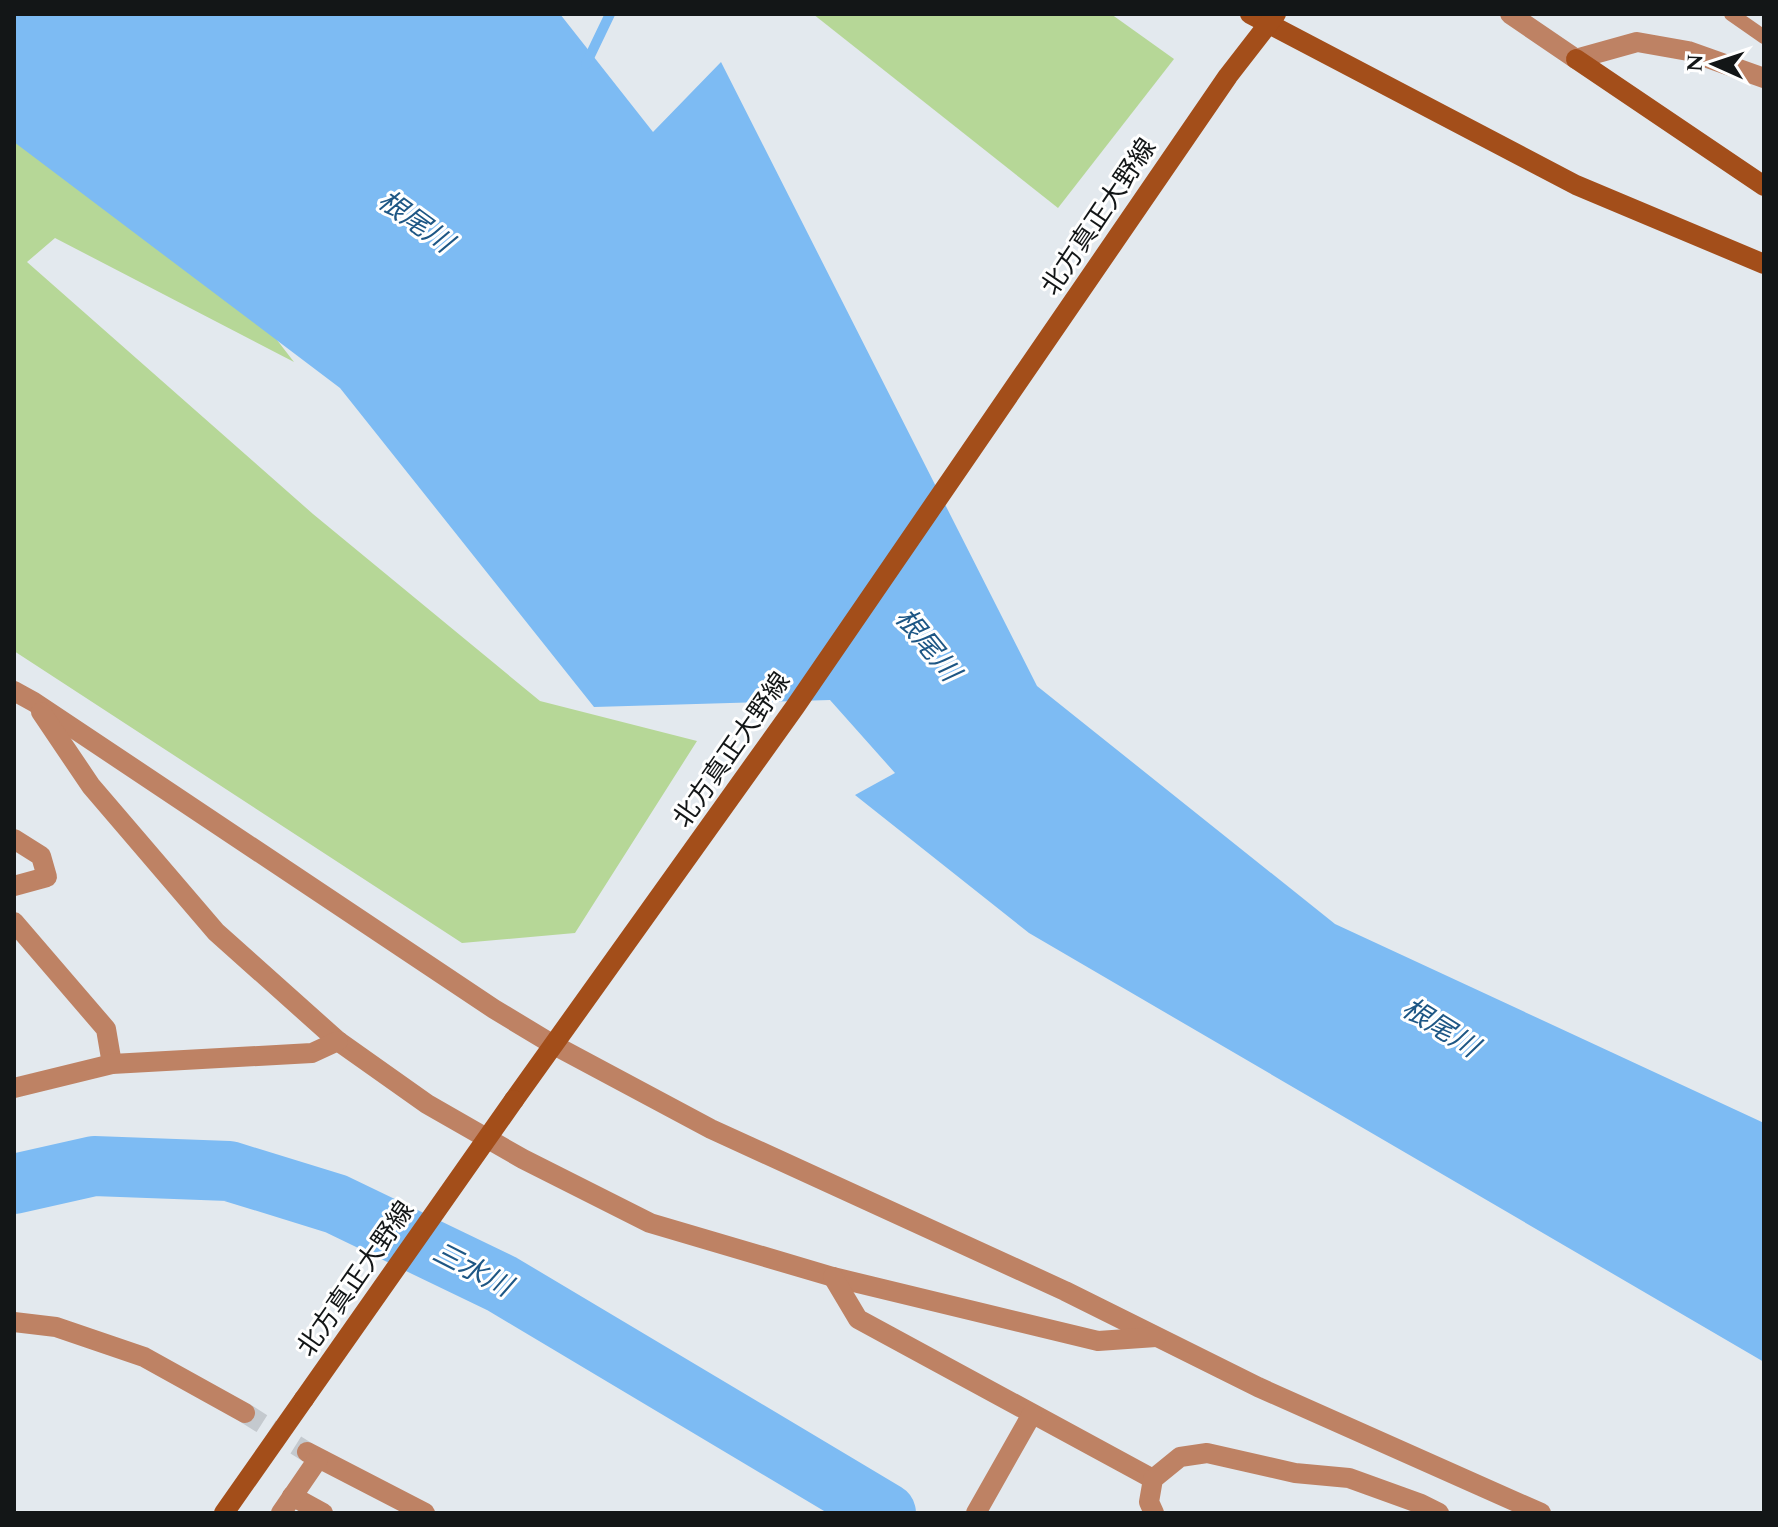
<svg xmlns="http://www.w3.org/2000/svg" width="1778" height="1527" viewBox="0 0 1778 1527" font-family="Spectral,'Noto Sans JP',serif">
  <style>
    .green { fill: #b6d797 }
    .water { fill: #7dbbf3 }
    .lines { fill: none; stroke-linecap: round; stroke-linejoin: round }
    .stream { stroke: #7dbbf3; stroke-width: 10 }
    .river { stroke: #7dbbf3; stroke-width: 60 }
    .street-tunnel { stroke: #c4c9ce; stroke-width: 20; stroke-dasharray: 20 10; stroke-linecap: butt }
    .lane { stroke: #be8264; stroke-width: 14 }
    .street { stroke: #be8264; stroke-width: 20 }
    .secondary { stroke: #a34e1a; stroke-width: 20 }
    .secondary-bridge { stroke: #a34e1a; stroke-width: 20 }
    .labels { text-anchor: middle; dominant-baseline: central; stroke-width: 6; stroke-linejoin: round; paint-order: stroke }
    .street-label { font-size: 26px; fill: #131617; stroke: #fff }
    .water-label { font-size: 28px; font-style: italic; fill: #1e5785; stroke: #fff }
  </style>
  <rect width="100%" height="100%" fill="#e3e9ee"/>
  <g class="green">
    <path d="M 14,14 L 25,14 L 294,362 L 55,238 L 27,262 L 313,514 L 540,701 L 697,741 L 575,933 L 462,943 L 14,651 Z"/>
    <path d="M 813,14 L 1111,14 L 1174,59 L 1058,208 Z"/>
  </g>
  <path class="water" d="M 14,14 L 560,14 L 653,132 L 721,62 L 1037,686 L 1335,924 L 1764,1123 L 1764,1362 L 1029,933 L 855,795 L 895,773 L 830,700 L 594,707 L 340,388 L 14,142 Z"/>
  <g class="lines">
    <path class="stream" d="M 586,64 L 610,14"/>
    <path class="river" d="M 14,1184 L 94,1166 L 229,1171 L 336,1204 L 502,1284 L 886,1513"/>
    <path class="street-tunnel" d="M 245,1413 L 307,1452"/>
    <path class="lane" d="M 1731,14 L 1764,37"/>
    <g class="street">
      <path d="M 1510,14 L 1576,59 L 1637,42 L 1688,51 L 1764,78"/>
      <path d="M 14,691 L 34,702 L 494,1009 L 552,1044 L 711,1129 L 1065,1291 L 1258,1387 L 1541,1513"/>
      <path d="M 41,712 L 91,786 L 216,932 L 338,1041 L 427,1104 L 523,1159 L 650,1223 L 833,1277 L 1098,1341 L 1156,1337"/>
      <path d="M 14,839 L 41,856 L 47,877 L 14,886"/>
      <path d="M 14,922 L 106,1029 L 112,1064"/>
      <path d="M 14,1088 L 112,1064 L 312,1053 L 338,1041"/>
      <path d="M 833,1277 L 858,1319 L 1153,1479"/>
      <path d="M 14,1322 L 56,1327 L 144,1357 L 245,1413"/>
      <path d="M 307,1452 L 425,1513"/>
      <path d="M 292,1496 L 323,1513"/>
      <path d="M 281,1513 L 318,1459"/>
      <path d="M 976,1513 L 1032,1414"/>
      <path d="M 1154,1513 L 1149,1502 L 1153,1479 L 1180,1457 L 1207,1453 L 1295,1473 L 1349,1478 L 1421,1504 L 1439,1513"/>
    </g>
    <g class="secondary">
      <path d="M 1250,14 L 1576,185 L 1764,264"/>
      <path d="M 1576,59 L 1764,186"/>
      <path d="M 514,1100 L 795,707 L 1228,76 L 1276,14"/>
      <path d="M 224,1513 L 304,1399"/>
    </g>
    <path class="secondary-bridge" d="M 304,1399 L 514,1100"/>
  </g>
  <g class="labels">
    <g class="street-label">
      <text transform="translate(1099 217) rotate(-56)">北方真正大野線</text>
      <text transform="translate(732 750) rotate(-55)">北方真正大野線</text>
      <text transform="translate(356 1279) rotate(-55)">北方真正大野線</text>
    </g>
    <g class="water-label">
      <text transform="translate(415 222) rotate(36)">根尾川</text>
      <text transform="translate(927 645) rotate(51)">根尾川</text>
      <text transform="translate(1440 1028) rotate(32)">根尾川</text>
      <text transform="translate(472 1270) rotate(27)">三水川</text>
    </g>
  </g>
  <rect width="1778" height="1527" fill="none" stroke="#131617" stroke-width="32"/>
  <g transform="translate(1714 64) rotate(273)" stroke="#ffffff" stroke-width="6" paint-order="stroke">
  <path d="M0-6L14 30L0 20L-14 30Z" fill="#131617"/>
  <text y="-12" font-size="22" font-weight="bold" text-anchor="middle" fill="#131617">N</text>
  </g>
</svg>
